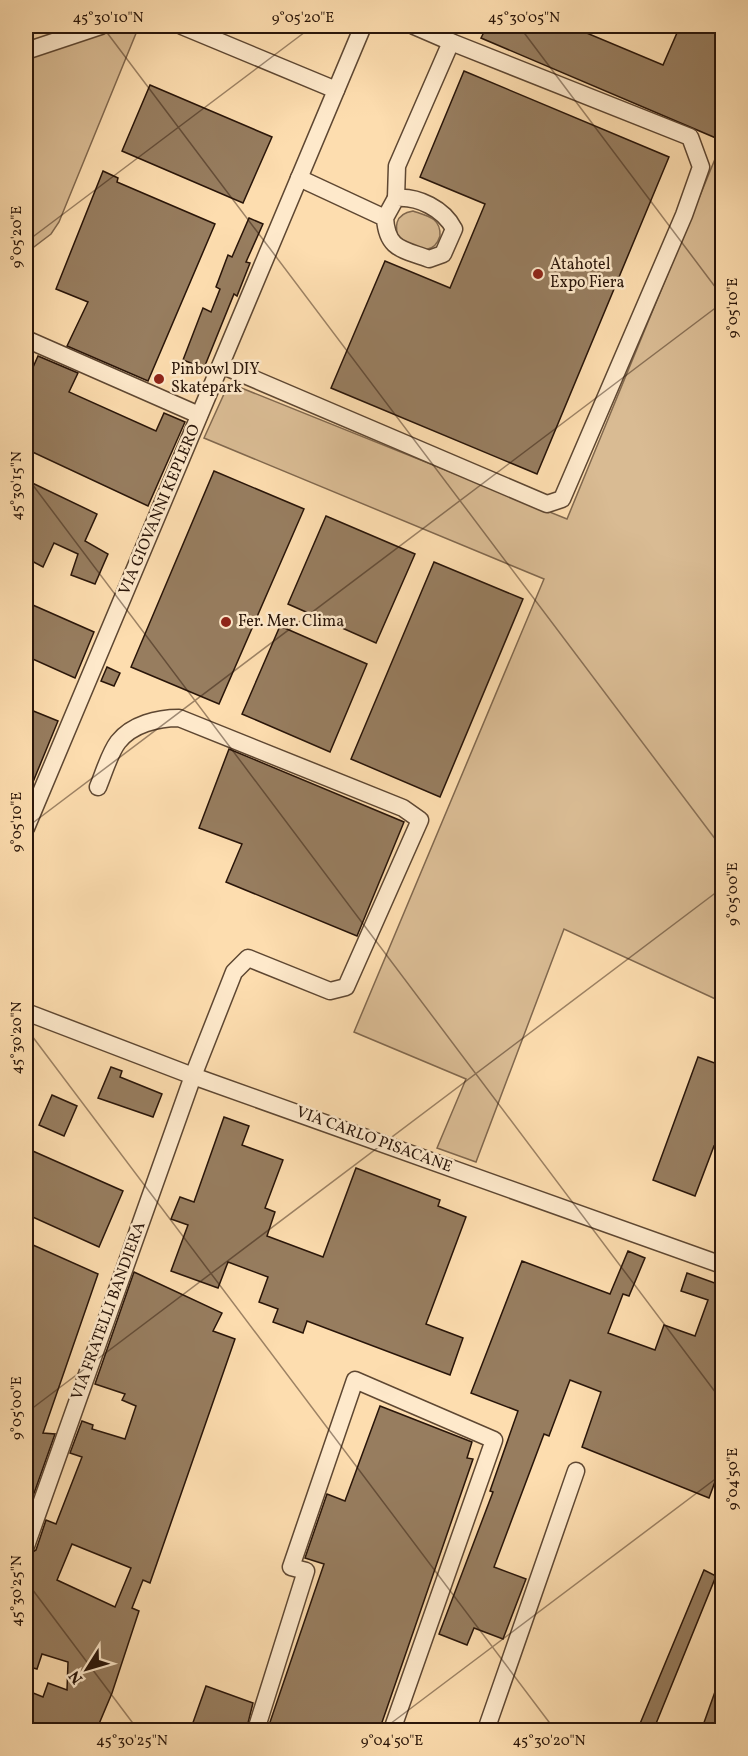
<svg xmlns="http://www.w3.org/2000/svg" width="748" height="1756" viewBox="0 0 748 1756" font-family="Vollkorn,serif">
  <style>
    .green { fill: #d9bb93; stroke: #81684e; stroke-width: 1.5 }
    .building { fill: #977d5f; stroke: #291509; stroke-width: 1.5; fill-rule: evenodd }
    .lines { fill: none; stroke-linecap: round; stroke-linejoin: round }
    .minor-casing { stroke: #5e4732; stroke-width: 19 }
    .minor { stroke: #fee9cb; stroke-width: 16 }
    .ticks { fill: none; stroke: #291509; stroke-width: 1.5; stroke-opacity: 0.45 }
    .poi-dot { fill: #8f2418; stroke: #fee9cb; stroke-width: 2 }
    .labels { text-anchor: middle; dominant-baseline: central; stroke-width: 5; stroke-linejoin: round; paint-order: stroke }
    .poi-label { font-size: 16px; fill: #291509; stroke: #fee9cb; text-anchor: start }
    .street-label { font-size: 16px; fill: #291509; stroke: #fee9cb }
    .neatline { fill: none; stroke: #291509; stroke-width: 2 }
    .ticks-label { font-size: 15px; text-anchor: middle; fill: #291509 }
  </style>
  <rect width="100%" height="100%" fill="#fdddaf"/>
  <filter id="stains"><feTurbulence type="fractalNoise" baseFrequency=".00333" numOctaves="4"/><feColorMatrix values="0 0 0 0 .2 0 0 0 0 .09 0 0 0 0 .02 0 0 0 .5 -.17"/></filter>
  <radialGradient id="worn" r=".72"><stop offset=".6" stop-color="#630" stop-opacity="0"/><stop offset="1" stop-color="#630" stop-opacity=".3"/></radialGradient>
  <g class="green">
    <path d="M 101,26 L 139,26 L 59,222 L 51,234 L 26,253 L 26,51 Z"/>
    <path d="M 722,142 L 722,1002 L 564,929 L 476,1162 L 437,1148 L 466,1079 L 354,1032 L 544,579 L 204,438 L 229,383 L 567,519 Z"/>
    <path d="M 413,211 C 428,216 441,218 440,236 C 433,258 416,247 400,242 C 394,228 394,214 413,211 Z"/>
  </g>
  <g class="building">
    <path d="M 487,26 L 570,26 L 663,65 L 680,26 L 723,26 L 723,141 L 481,38 Z"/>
    <path d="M 464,71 L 669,157 L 537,474 L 331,388 L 385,261 L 450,288 L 485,204 L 420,177 Z"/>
    <path d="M 150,85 L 272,137 L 243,203 L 122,151 Z"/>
    <path d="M 103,171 L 118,178 L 117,182 L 215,224 L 148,381 L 67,346 L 88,302 L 56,289 Z"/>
    <path d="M 249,218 L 263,224 L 246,262 L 250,263 L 237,296 L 234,294 L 204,368 L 183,360 L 203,308 L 211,312 L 220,289 L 216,287 L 228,255 L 232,257 Z"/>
    <path d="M 38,356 L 78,373 L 69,392 L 156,431 L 164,413 L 185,422 L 148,506 L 26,449 L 26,372 L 30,374 Z"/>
    <path d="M 214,471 L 304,509 L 219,704 L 131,667 Z"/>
    <path d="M 26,480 L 97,514 L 85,541 L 108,554 L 95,584 L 71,575 L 78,554 L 54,543 L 43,567 L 26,558 Z"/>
    <path d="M 326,516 L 415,554 L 376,643 L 288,604 Z"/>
    <path d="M 434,562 L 523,599 L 440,797 L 351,759 Z"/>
    <path d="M 26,602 L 94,632 L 75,678 L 26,656 Z"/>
    <path d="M 280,626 L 367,664 L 330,752 L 242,714 Z"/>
    <path d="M 107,667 L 120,673 L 114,686 L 101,681 Z"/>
    <path d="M 26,708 L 58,721 L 26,799 Z"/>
    <path d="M 229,749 L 404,822 L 357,936 L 226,882 L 242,844 L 199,828 Z"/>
    <path d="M 698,1057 L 723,1066 L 723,1149 L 714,1146 L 695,1196 L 653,1180 Z"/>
    <path d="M 111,1067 L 122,1071 L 120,1077 L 162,1094 L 153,1117 L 98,1098 Z"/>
    <path d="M 52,1095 L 77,1106 L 64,1136 L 39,1125 Z"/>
    <path d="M 224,1117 L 249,1126 L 242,1145 L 283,1160 L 265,1208 L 275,1212 L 267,1236 L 323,1257 L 356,1168 L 440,1200 L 438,1206 L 466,1217 L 426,1324 L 463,1338 L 450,1375 L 307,1321 L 303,1333 L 273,1322 L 278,1309 L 259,1302 L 268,1277 L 228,1262 L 218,1288 L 171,1271 L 188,1225 L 171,1219 L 180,1197 L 194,1202 Z"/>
    <path d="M 26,1148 L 123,1191 L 99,1247 L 26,1214 Z"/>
    <path d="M 33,1245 L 98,1274 L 43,1433 L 55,1434 L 26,1516 L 26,1264 Z"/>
    <path d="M 628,1251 L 645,1258 L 629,1296 L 623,1294 L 608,1333 L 655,1350 L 664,1325 L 695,1336 L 708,1300 L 681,1291 L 687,1273 L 723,1286 L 723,1460 L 709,1498 L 582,1447 L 601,1392 L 570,1380 L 549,1436 L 544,1434 L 494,1567 L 526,1579 L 503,1639 L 474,1628 L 467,1645 L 439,1634 L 493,1492 L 490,1491 L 518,1411 L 471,1393 L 522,1261 L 610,1294 Z"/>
    <path d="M 134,1272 L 222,1313 L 213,1331 L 235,1339 L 157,1563 L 150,1583 L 143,1580 L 132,1608 L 139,1611 L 112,1693 L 96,1731 L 26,1731 L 26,1690 L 43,1697 L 48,1683 L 67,1690 L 68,1662 L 42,1654 L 37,1669 L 26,1666 L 26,1556 L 36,1550 L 46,1520 L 56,1524 L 82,1457 L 70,1453 L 82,1421 L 93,1425 L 92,1429 L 125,1439 L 136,1406 L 122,1400 L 125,1394 L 95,1384 ZM 72,1544 L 131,1568 L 115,1607 L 57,1580 Z"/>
    <path d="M 380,1406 L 472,1442 L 467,1458 L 473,1459 L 379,1731 L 267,1731 L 324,1564 L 305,1558 L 327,1494 L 345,1501 Z"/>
    <path d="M 704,1570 L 716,1576 L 653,1731 L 637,1731 Z"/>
    <path d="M 721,1675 L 723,1731 L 701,1731 Z"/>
    <path d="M 206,1686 L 253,1703 L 246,1731 L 190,1731 Z"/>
  </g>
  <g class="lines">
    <g class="minor-casing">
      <g id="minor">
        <path d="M 182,26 L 336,90"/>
        <path d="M 26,51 L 101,26"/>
        <path d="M 299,178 L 385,218 C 387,250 403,249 429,259 L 443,254 L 454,229 C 444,209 418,196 396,198 L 385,218"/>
        <path d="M 396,198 L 397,166 L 451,42 L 414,26"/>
        <path d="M 26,339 L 199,415"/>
        <path d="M 221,365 L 547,504 L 562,499 L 684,215 L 701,167 L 690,137 L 451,42"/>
        <path d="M 26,828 L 363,26"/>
        <path d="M 26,1012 L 193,1076 L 722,1265"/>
        <path d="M 26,1546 L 193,1076 L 234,972 L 248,958 L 330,991 L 346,987 L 420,820 L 403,808 L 179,718 C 158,718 132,724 118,742 C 109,754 104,773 98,787"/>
        <path d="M 256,1730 L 306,1571 L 291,1567 L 355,1380 L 494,1440 L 392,1730"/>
        <path d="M 486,1730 L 576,1471"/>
      </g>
    </g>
    <use href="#minor" class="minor"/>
  </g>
  <path class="ticks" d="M 102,26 L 722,848M 519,26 L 722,296M 26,242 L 313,26M 26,476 L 722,1401M 26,828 L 722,303M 26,1028 L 555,1730M 26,1413 L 722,888M 26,1581 L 138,1730M 382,1730 L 722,1474"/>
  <g class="poi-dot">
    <circle cx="538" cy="274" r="6"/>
    <circle cx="159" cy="379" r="6"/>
    <circle cx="226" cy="622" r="6"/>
  </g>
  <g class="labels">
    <g class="poi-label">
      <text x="550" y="265">Atahotel<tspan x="550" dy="18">Expo Fiera</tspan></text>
      <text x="171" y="370">Pinbowl DIY<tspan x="171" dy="18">Skatepark</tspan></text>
      <text x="238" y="622">Fer. Mer. Clima</text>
    </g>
    <g class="street-label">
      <text transform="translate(160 510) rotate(-67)">VIA GIOVANNI KEPLERO</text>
      <text transform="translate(374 1140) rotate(20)">VIA CARLO PISACANE</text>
      <text transform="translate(109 1311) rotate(-70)">VIA FRATELLI BANDIERA</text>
    </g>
  </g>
  <rect width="748" height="1756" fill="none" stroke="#fdddaf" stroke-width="66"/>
  <g transform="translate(87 1669) rotate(233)" stroke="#fee9cb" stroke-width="4.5" paint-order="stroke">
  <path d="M0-4.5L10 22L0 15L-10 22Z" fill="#291509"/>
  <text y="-9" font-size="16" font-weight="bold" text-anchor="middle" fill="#291509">N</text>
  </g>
  <rect x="33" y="33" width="682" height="1690" class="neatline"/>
  <g class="ticks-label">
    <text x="108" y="22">45°30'10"N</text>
    <text x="303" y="22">9°05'20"E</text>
    <text x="524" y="22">45°30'05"N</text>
    <text transform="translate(16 237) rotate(-90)" y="5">9°05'20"E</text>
    <text transform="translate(732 308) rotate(-90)" y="5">9°05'10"E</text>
    <text transform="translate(16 486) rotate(-90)" y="5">45°30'15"N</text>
    <text transform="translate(16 822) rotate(-90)" y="5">9°05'10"E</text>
    <text transform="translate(732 894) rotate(-90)" y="5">9°05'00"E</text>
    <text transform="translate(16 1038) rotate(-90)" y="5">45°30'20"N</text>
    <text transform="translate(16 1408) rotate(-90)" y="5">9°05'00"E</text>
    <text transform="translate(732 1479) rotate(-90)" y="5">9°04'50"E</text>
    <text transform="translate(16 1591) rotate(-90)" y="5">45°30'25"N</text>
    <text x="132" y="1745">45°30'25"N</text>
    <text x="392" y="1745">9°04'50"E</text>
    <text x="549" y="1745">45°30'20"N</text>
  </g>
  <rect width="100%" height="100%" filter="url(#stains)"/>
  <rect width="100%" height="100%" fill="url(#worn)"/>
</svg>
